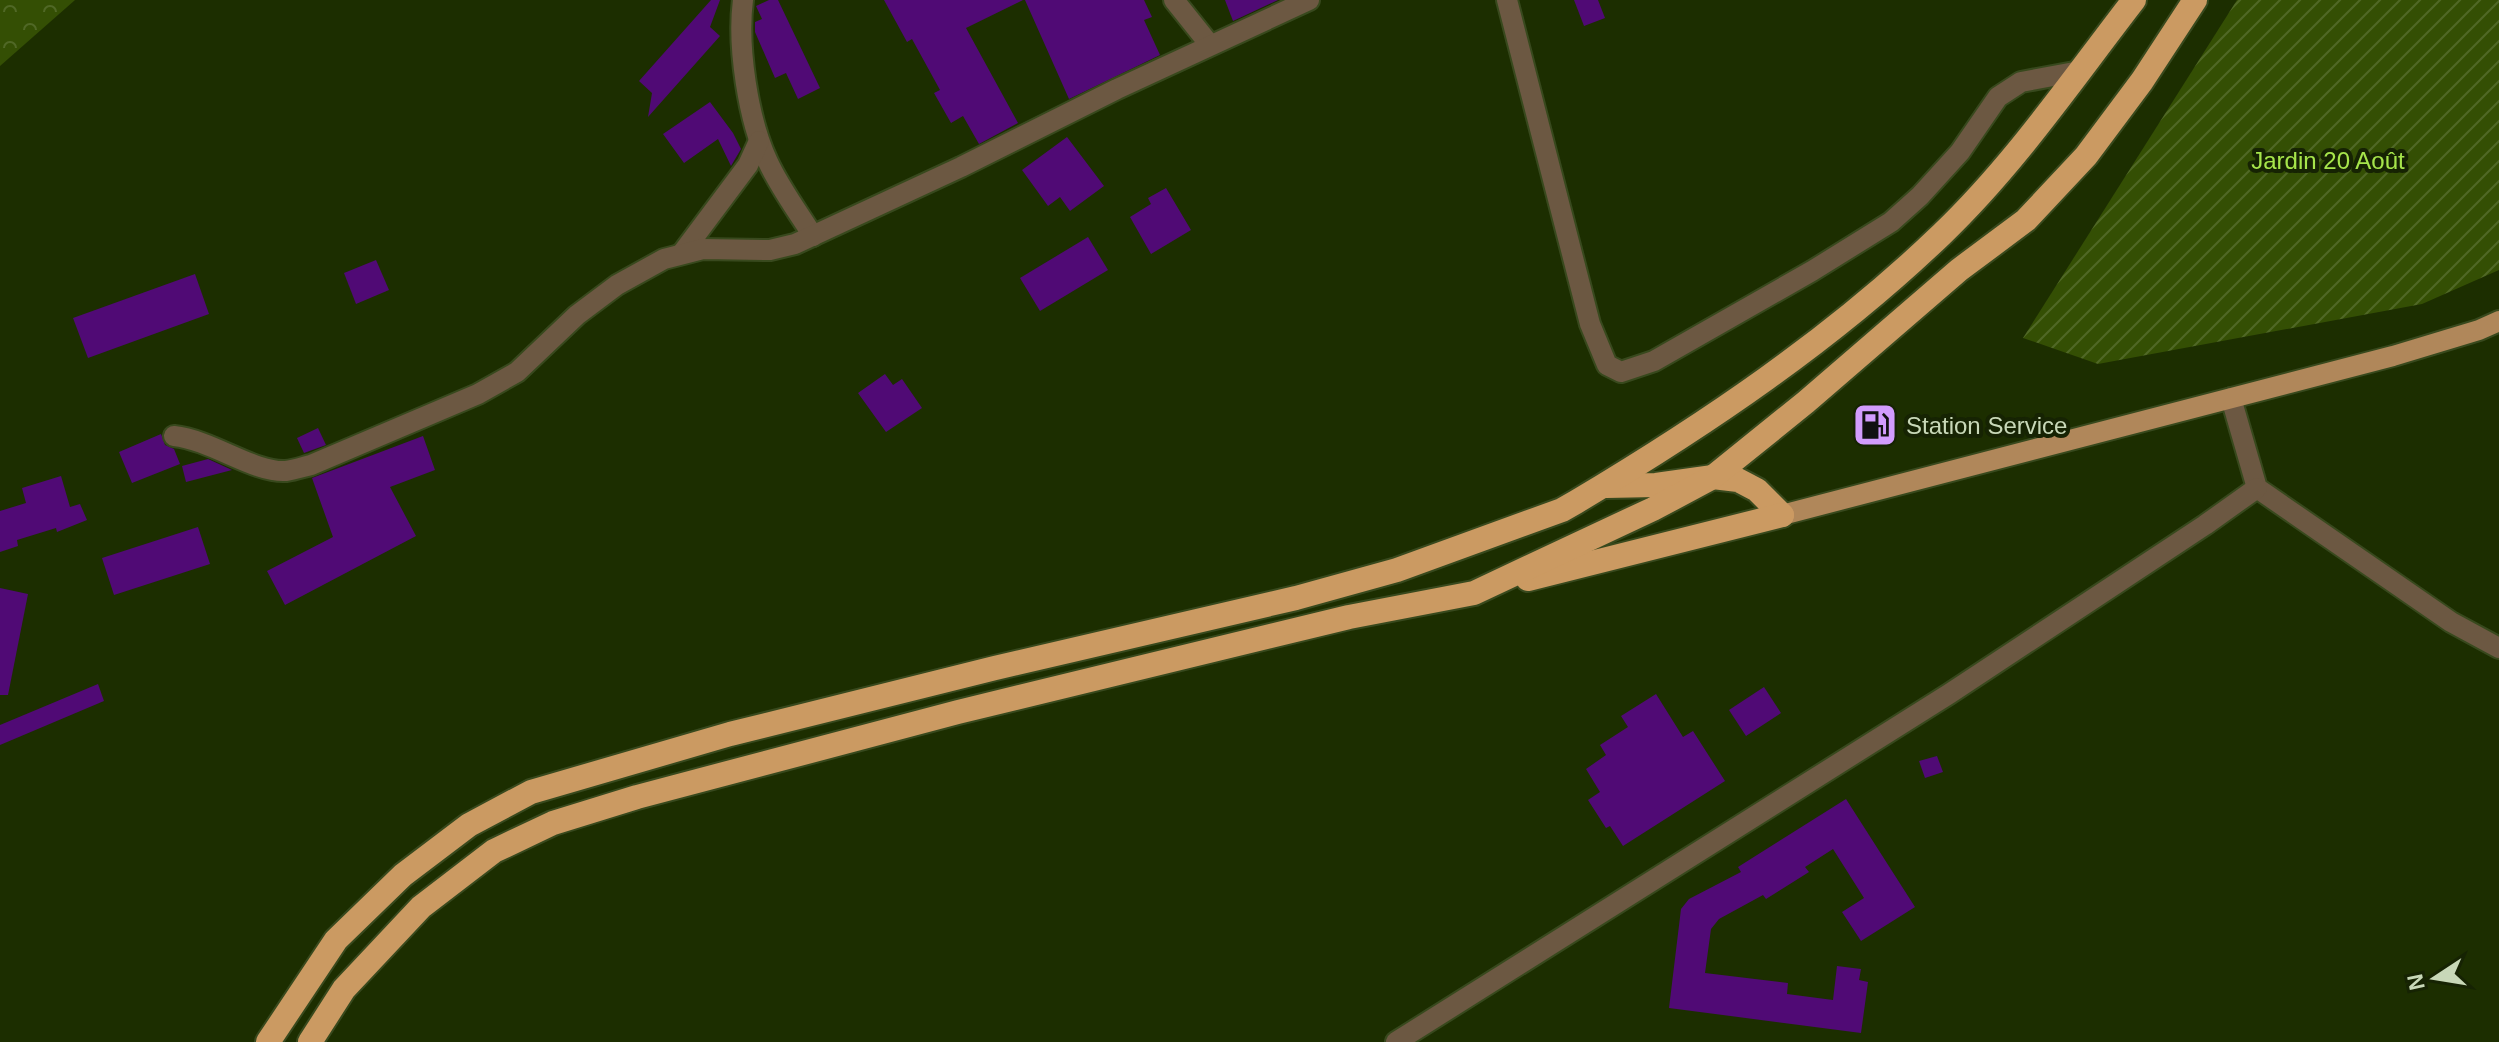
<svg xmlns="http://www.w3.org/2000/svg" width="2499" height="1042" viewBox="0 0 2499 1042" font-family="Arial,sans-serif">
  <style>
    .forest { fill: url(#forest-crowns) }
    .garden { fill: url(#garden-furrows) }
    .building { fill: #500a75 }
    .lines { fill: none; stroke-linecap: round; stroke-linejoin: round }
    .minor-casing { stroke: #38491d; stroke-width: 24 }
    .major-casing { stroke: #38491d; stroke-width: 24 }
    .highway-casing { stroke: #38491d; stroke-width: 28 }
    .minor { stroke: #6c5842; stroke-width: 20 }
    .major { stroke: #b0875a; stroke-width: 20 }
    .highway { stroke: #cb9a62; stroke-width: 24 }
    .labels { text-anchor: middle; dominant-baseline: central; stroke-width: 8; stroke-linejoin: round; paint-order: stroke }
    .park-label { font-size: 24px; fill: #a6e54b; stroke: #162303 }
    .poi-label { font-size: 24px; fill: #c8d8b8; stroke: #162303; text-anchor: start }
  </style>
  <defs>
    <pattern id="forest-crowns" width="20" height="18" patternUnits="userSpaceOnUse" patternTransform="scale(2)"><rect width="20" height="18" fill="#344f04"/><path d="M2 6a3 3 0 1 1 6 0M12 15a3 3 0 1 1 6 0" fill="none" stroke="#506826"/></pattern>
    <pattern id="garden-furrows" width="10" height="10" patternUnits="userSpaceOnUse" patternTransform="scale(2)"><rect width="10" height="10" fill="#344f04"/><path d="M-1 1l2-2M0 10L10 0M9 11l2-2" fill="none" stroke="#506826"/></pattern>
  </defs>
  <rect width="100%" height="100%" fill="#1c2e00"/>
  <path class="forest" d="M 0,0 L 75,0 L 0,66 Z"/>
  <path class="garden" d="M 2237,0 L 2499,0 L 2499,270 L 2422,304 L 2098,364 L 2023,338 Z"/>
  <g class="building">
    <path d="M 711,0 L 720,0 L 710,27 L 720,36 L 648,117 L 652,93 L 639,81 Z"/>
    <path d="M 769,0 L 778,0 L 820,88 L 798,99 L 786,73 L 775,78 L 755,32 L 755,22 L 762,19 L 756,6 Z"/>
    <path d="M 884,0 L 1023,0 L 966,28 L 1018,123 L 979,144 L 963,116 L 951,123 L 934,93 L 940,90 L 912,39 L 907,42 Z"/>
    <path d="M 1025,0 L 1144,0 L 1152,17 L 1144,20 L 1160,55 L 1069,99 Z"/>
    <path d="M 1225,0 L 1278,0 L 1233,21 Z"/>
    <path d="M 1574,0 L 1598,0 L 1605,18 L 1584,26 Z"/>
    <path d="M 710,102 L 733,133 L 741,149 L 731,166 L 718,139 L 684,163 L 663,134 Z"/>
    <path d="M 1067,137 L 1104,186 L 1070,211 L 1060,197 L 1048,206 L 1022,170 Z"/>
    <path d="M 1166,188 L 1191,230 L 1151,254 L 1130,217 L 1151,204 L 1148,198 Z"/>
    <path d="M 1088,237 L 1108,270 L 1040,311 L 1020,278 Z"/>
    <path d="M 376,260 L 389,290 L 356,304 L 344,273 Z"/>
    <path d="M 195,274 L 209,314 L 88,358 L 73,318 Z"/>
    <path d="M 885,374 L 893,385 L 902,379 L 922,408 L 886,432 L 858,393 Z"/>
    <path d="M 318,428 L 326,445 L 304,453 L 297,438 Z"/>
    <path d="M 161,434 L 165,445 L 174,449 L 180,464 L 132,483 L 119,452 Z"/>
    <path d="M 423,436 L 435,470 L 390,487 L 416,536 L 285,605 L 267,571 L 333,537 L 312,478 Z"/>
    <path d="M 208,459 L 232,470 L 186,482 L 182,466 Z"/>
    <path d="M 61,476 L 70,507 L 80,504 L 87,520 L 57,532 L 56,528 L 17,540 L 18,546 L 0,552 L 0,511 L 26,503 L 22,488 Z"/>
    <path d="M 198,527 L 210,564 L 114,595 L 102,558 Z"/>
    <path d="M 0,588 L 28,594 L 8,695 L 0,695 Z"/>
    <path d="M 98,684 L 104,701 L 0,745 L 0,725 Z"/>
    <path d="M 1764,687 L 1781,713 L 1746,736 L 1729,710 Z"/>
    <path d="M 1656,694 L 1683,737 L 1693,731 L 1725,781 L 1623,846 L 1610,826 L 1606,828 L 1588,800 L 1600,792 L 1586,769 L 1606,755 L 1600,745 L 1628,727 L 1621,716 Z"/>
    <path d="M 1937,756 L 1943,772 L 1925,778 L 1919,761 Z"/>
    <path d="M 1846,799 L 1915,907 L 1861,941 L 1842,912 L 1864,898 L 1833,849 L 1805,867 L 1809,872 L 1766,899 L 1763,895 L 1719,919 L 1711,929 L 1705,973 L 1788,983 L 1787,994 L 1833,1000 L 1837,966 L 1861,969 L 1859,980 L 1868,982 L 1861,1033 L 1669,1008 L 1681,909 L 1689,899 L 1741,872 L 1738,867 Z"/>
  </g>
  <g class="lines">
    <g class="minor-casing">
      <g id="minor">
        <path d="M 743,0 C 737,46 748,120 768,162 C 780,188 798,212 813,236"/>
        <path d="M 1174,0 L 1210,45"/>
        <path d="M 1507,0 L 1590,324 L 1607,365 L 1621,372 L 1654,361 L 1812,271 L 1891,222 L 1920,196 L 1960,152 L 1998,97 L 2021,82 L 2080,71"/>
        <path d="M 683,252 L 748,165 L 759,141"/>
        <path d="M 2231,398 L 2257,488 L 2451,622 L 2499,648"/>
        <path d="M 174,436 C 212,440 254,473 286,471 C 294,470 303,467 311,465 L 478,394 L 517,372 L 577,315 L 617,285 L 664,259 L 703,249 L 770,250 L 795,244 L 961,167 L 1117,89 L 1309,0"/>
        <path d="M 1396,1042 L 1949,694 L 2205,525 L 2257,488"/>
      </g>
    </g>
    <g class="major-casing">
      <path id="major" d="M 1782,515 L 2393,356 L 2479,330 L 2499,321"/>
    </g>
    <g class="highway-casing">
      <g id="highway">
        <path d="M 1606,486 L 1656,485 L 1713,477 L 1738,480 L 1757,490 L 1782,515"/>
        <path d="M 1528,579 L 1782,515"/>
        <path d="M 268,1042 L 336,940 L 403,875 L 469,825 L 531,792 L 730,734 L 995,668 L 1296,598 L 1397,570 L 1562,510 L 1576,502 C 1705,425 1833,339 1942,234 C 2015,164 2072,80 2134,0"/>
        <path d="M 310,1042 L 344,989 L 421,907 L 494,851 L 553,823 L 637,797 L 958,712 L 1349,617 L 1474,593 L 1653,509 L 1713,477 L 1806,402 L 1959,270 L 2026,220 L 2086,156 L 2142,81 L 2195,0"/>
      </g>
    </g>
    <use href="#minor" class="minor"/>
    <use href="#major" class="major"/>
    <use href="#highway" class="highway"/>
  </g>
  <defs>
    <g id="fuel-square" transform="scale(2.3)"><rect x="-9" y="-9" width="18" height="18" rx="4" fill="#d29cfd" stroke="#162303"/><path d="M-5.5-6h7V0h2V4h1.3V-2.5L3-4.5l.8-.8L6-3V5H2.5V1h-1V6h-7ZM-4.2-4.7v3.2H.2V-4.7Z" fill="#111"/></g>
  </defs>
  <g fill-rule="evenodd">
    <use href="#fuel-square" x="1875" y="425"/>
  </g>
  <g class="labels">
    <g class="park-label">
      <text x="2328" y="160">Jardin 20 Août</text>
    </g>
    <g class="poi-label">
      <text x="1906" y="425">Station Service</text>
    </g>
  </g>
  <g transform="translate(2435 978) rotate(258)" stroke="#162303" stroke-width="6" paint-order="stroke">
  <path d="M0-6L14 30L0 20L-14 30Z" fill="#c8d8b8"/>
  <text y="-12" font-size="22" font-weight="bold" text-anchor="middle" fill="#c8d8b8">N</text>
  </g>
</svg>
